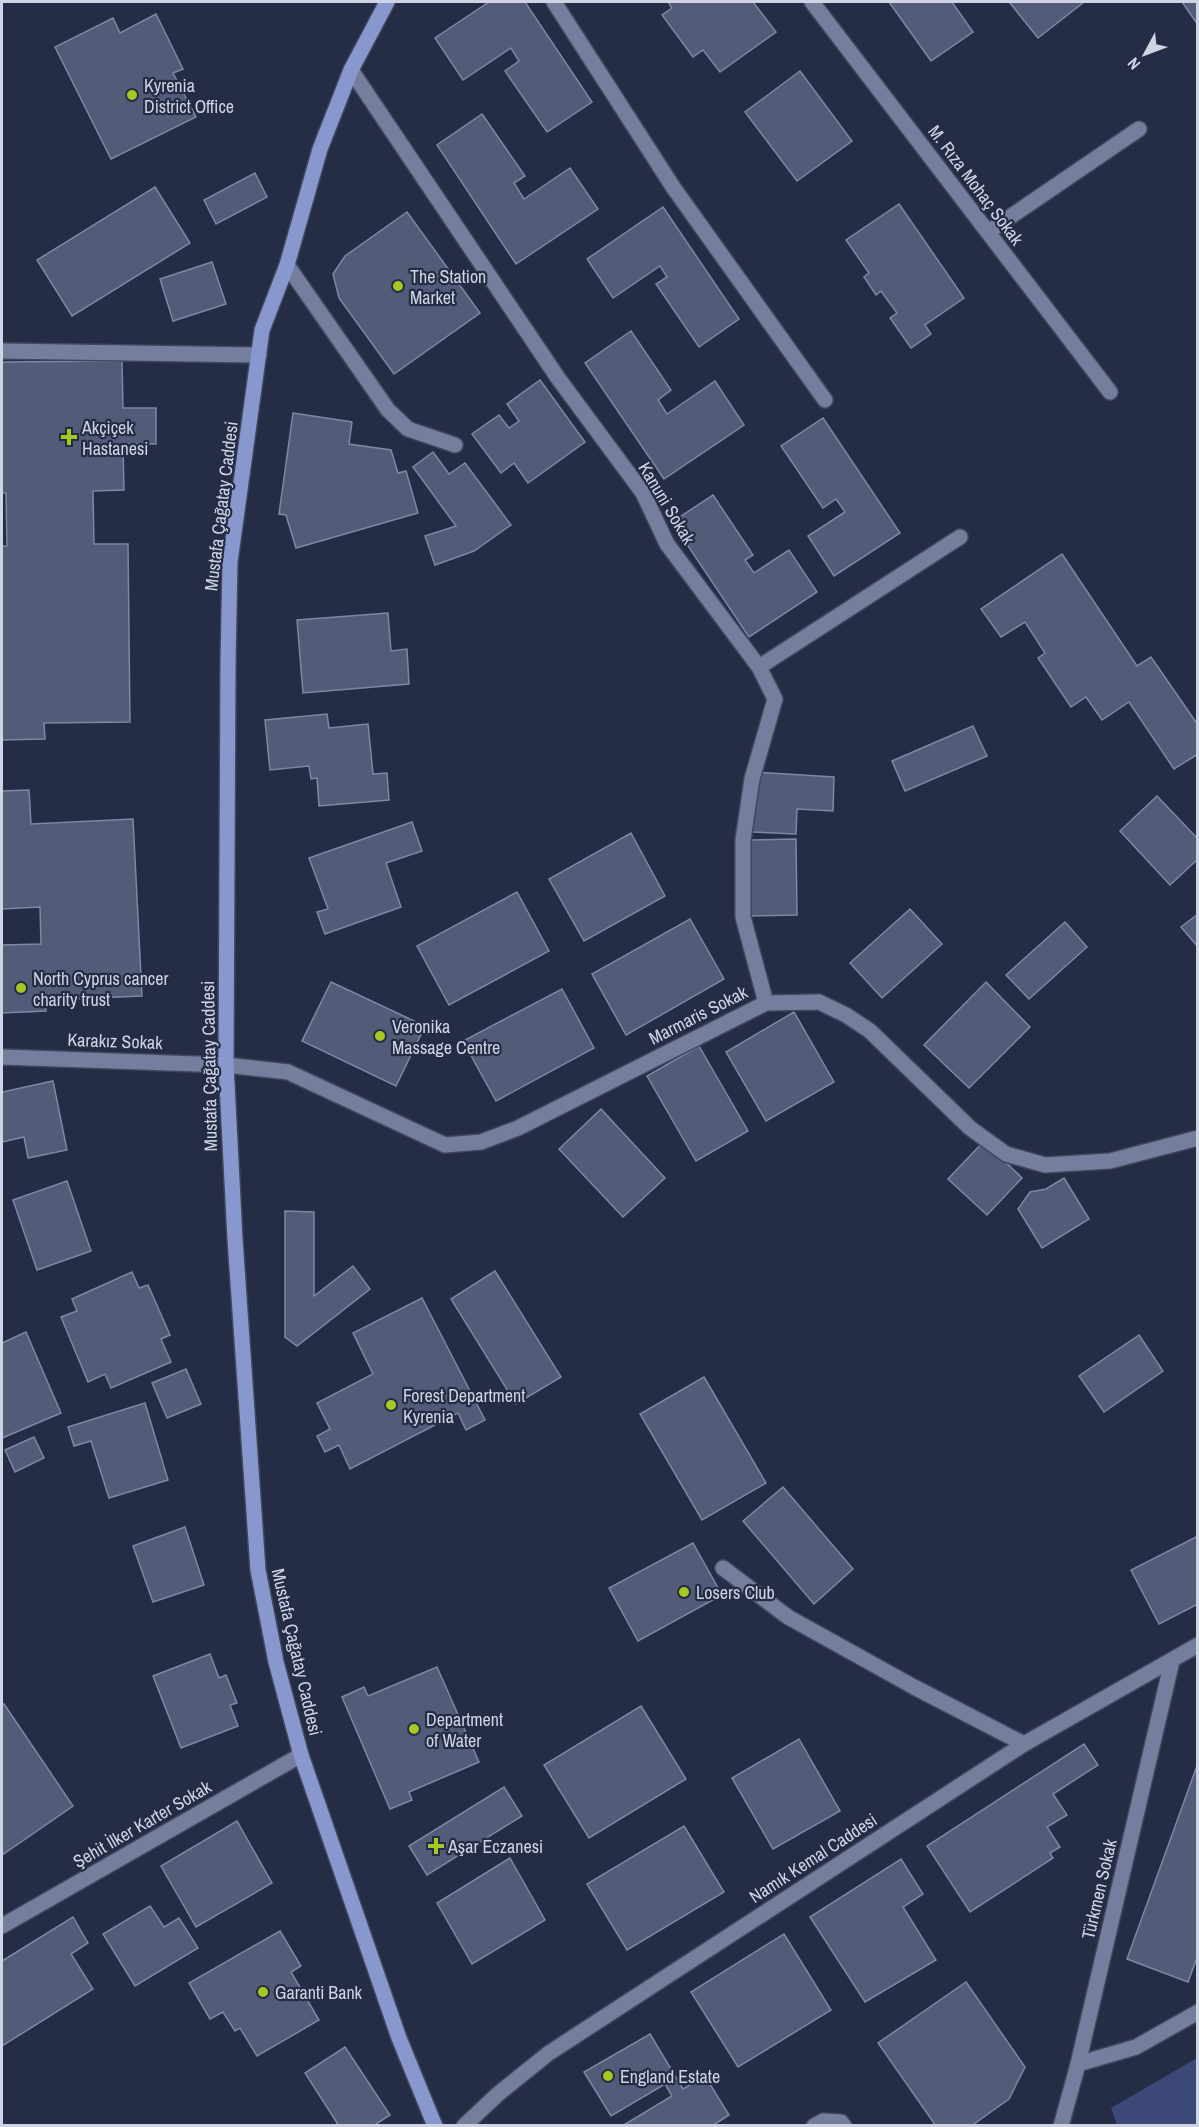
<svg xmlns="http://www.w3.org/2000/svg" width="1199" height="2127" viewBox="0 0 1199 2127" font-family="'Archivo Narrow',sans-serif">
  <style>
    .green { fill: #3b4878 }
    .building { fill: #525b77; stroke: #7e87a6; stroke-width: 1.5 }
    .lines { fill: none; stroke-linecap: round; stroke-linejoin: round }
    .minor-casing { stroke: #40465c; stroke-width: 18 }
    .major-casing { stroke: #40465c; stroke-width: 18 }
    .minor { stroke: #757e9d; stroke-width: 15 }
    .major { stroke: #8897ce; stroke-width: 15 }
    .poi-dot { fill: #a6c820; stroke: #252c46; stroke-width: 2 }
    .labels { text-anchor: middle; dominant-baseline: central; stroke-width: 4.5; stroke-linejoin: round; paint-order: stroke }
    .poi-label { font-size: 18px; fill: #cfd4e5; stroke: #252c46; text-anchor: start }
    .street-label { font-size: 18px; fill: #cfd4e5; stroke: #252c46 }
  </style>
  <rect width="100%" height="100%" fill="#252c46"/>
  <path class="green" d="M 1197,2058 L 1197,2125 L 1117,2125 L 1111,2108 Z"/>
  <g class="building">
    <path d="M 489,2 L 525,2 L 592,102 L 547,132 L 505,71 L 519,61 L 511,48 L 463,80 L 435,38 Z"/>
    <path d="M 668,2 L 753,2 L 776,32 L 720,72 L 703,50 L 693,57 L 662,15 L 672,8 Z"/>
    <path d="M 889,2 L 952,2 L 973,32 L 931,61 Z"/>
    <path d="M 1012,2 L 1084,2 L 1038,38 L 1010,3 Z"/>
    <path d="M 1182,2 L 1198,2 L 1198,25 Z"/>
    <path d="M 156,14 L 183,69 L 173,73 L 196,117 L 111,159 L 55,47 L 113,18 L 120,33 Z"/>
    <path d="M 800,71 L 852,141 L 797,181 L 745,112 Z"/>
    <path d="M 482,114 L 525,176 L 514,183 L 524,199 L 570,168 L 598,209 L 516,264 L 437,145 Z"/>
    <path d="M 255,173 L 267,197 L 216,224 L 204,200 Z"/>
    <path d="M 155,187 L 190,243 L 72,316 L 37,260 Z"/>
    <path d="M 899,204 L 964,298 L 925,325 L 931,334 L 911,348 L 890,318 L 897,313 L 881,291 L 876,295 L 864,277 L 869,273 L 846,240 Z"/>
    <path d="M 663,207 L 739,319 L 699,347 L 656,284 L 667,277 L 660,266 L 613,298 L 587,259 Z"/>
    <path d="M 407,212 L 480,313 L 394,374 L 339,298 L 333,274 L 345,256 Z"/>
    <path d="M 212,262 L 226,304 L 173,321 L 160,279 Z"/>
    <path d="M 631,331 L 671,390 L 658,400 L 667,414 L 715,381 L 744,425 L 664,479 L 585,363 Z"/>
    <path d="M 122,361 L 123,408 L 156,408 L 156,444 L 123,444 L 124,490 L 93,491 L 94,544 L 128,544 L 130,722 L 44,723 L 45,739 L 2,740 L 2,546 L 7,546 L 6,493 L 2,493 L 2,362 Z"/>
    <path d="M 540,380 L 585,442 L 528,483 L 514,463 L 501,473 L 472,434 L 499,415 L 509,428 L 519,421 L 507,404 Z"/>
    <path d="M 293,413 L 352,422 L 349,444 L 391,450 L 398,473 L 406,471 L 418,513 L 296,548 L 286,515 L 279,514 Z"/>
    <path d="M 823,418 L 900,533 L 834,576 L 808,536 L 845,512 L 836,499 L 823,508 L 781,446 Z"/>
    <path d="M 433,452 L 449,474 L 465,463 L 511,525 L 474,551 L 435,565 L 425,536 L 456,526 L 413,467 Z"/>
    <path d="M 713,495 L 753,555 L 745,560 L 754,573 L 789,550 L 817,592 L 749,637 L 672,522 Z"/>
    <path d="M 1062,554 L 1137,666 L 1151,657 L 1198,725 L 1198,754 L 1174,769 L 1129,702 L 1102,720 L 1086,697 L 1071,707 L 1038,658 L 1045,653 L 1025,622 L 1001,637 L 981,609 Z"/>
    <path d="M 388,613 L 391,651 L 407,649 L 409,684 L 303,693 L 297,620 Z"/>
    <path d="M 327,714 L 329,728 L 368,724 L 373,774 L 387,773 L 389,800 L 319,806 L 317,778 L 311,779 L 309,766 L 270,770 L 265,720 Z"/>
    <path d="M 973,726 L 987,756 L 905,791 L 892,761 Z"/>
    <path d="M 755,772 L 834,777 L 833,811 L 797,809 L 796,834 L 752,832 Z"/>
    <path d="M 29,790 L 31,824 L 133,819 L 142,996 L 45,1000 L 46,1011 L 2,1013 L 2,945 L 41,944 L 40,907 L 2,909 L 2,791 Z"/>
    <path d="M 1157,796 L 1198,839 L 1198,859 L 1170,885 L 1120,831 Z"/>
    <path d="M 412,822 L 422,851 L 386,863 L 401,907 L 325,934 L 317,912 L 328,909 L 309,858 Z"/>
    <path d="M 631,833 L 665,896 L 584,941 L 549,879 Z"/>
    <path d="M 796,839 L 797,915 L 749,916 L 748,840 Z"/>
    <path d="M 517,892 L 549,951 L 449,1005 L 417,946 Z"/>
    <path d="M 910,909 L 942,944 L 882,998 L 850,963 Z"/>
    <path d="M 1198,914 L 1198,947 L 1181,927 Z"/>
    <path d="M 690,919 L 724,979 L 626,1035 L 592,974 Z"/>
    <path d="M 1065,922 L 1087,947 L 1029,999 L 1006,975 Z"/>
    <path d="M 331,982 L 425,1026 L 396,1086 L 302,1041 Z"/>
    <path d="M 986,982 L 1030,1027 L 969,1088 L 924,1045 Z"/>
    <path d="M 562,989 L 594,1048 L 496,1101 L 463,1041 Z"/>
    <path d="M 794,1012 L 834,1082 L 766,1121 L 726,1052 Z"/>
    <path d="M 699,1046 L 748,1131 L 696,1161 L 647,1076 Z"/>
    <path d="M 53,1081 L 67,1150 L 28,1158 L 24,1137 L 2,1142 L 2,1092 Z"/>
    <path d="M 601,1109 L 665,1178 L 623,1217 L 559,1149 Z"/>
    <path d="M 984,1141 L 1022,1178 L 987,1215 L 948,1179 Z"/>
    <path d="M 1064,1178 L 1089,1219 L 1042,1248 L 1018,1209 L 1030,1192 L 1046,1189 Z"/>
    <path d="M 67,1181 L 91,1251 L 37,1270 L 13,1200 Z"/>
    <path d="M 285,1211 L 314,1212 L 314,1296 L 353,1266 L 370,1289 L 297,1346 L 285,1337 Z"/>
    <path d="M 495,1271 L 561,1377 L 516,1404 L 451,1299 Z"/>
    <path d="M 132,1272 L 139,1288 L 148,1285 L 170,1335 L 161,1339 L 171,1362 L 111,1388 L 105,1374 L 88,1382 L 61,1317 L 77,1311 L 72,1299 Z"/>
    <path d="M 422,1298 L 485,1420 L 466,1430 L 458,1413 L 350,1469 L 339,1445 L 325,1452 L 317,1436 L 330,1429 L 317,1403 L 373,1374 L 353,1333 Z"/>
    <path d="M 26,1332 L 61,1413 L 2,1438 L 2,1343 Z"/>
    <path d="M 1139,1335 L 1163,1371 L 1104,1412 L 1079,1376 Z"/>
    <path d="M 186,1369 L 201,1404 L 167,1418 L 152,1383 Z"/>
    <path d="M 704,1377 L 766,1483 L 702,1520 L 640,1414 Z"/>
    <path d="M 145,1403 L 168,1480 L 109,1498 L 91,1441 L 74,1446 L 68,1427 Z"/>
    <path d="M 34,1437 L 44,1458 L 15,1472 L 5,1450 Z"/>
    <path d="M 783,1487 L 853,1569 L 814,1604 L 743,1521 Z"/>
    <path d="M 185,1527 L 204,1585 L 153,1602 L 133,1546 Z"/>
    <path d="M 1198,1536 L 1198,1604 L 1159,1624 L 1131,1570 Z"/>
    <path d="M 693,1543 L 722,1595 L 638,1641 L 609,1588 Z"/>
    <path d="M 210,1654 L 219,1678 L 226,1675 L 237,1703 L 230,1705 L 238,1726 L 181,1748 L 153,1676 Z"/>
    <path d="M 437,1667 L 479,1762 L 409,1792 L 412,1800 L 390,1809 L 342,1697 L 364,1687 L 368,1696 Z"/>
    <path d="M 4,1704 L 73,1806 L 2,1855 L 2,1706 Z"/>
    <path d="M 641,1706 L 686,1779 L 589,1838 L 544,1765 Z"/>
    <path d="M 799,1739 L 840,1811 L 773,1849 L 732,1778 Z"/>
    <path d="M 1084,1744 L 1098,1765 L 1053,1794 L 1067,1815 L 1047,1827 L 1060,1847 L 1050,1853 L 1053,1858 L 970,1912 L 927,1846 Z"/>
    <path d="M 1198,1763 L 1198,1955 L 1188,1982 L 1127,1959 Z"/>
    <path d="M 504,1787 L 522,1816 L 427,1875 L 409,1846 Z"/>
    <path d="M 237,1821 L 272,1883 L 196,1927 L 161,1866 Z"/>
    <path d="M 684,1826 L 724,1892 L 627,1950 L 587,1884 Z"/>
    <path d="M 510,1858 L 545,1920 L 472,1964 L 437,1903 Z"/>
    <path d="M 901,1859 L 923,1894 L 903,1907 L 936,1960 L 865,2002 L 810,1917 Z"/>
    <path d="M 150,1906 L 164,1927 L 179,1918 L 198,1948 L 135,1986 L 103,1934 Z"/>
    <path d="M 73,1917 L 88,1943 L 71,1954 L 93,1989 L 2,2046 L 2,1961 Z"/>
    <path d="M 280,1931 L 301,1966 L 291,1972 L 319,2020 L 257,2056 L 240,2028 L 235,2031 L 223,2012 L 210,2019 L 189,1983 Z"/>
    <path d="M 784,1934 L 831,2010 L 738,2067 L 691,1992 Z"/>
    <path d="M 966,1982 L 1025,2067 L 1009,2099 L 971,2126 L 936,2126 L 878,2043 Z"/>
    <path d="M 650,2034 L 683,2089 L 705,2076 L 729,2115 L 712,2126 L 622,2126 L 672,2096 L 665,2084 L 611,2116 L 584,2072 Z"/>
    <path d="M 345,2047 L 390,2115 L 373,2126 L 339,2126 L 305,2073 Z"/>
  </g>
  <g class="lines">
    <g class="minor-casing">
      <g id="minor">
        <path d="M 554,2 L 673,187 L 825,400"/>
        <path d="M 812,2 L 1110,392"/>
        <path d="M 351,70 L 558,378 L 643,493 L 667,544 L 759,667 L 775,699 L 752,779 L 743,840 L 743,917 L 766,1003"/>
        <path d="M 988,232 L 1139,129"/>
        <path d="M 287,265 L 388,410 L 408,429 L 455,445"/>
        <path d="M 2,351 L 259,355"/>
        <path d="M 759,667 L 960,537"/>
        <path d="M 2,1057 L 226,1065 L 288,1072 L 445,1145 L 481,1142 L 518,1128 L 766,1003 L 819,1002 L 846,1015 L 870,1031 L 970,1128 L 1006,1154 L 1045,1165 L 1110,1161 L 1198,1138"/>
        <path d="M 723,1568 L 788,1617 L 914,1687 L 1024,1744"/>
        <path d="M 2,1926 L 301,1755"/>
        <path d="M 1078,2064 L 1136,2047 L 1198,2012"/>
        <path d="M 464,2126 L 498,2094 L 549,2053 L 1024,1744 L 1198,1645"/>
        <path d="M 814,2126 L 823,2121 L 841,2122 L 844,2126"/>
        <path d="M 1061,2126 L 1078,2064 L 1172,1661"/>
      </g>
    </g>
    <g class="major-casing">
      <path id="major" d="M 387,2 L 351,70 L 320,149 L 287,265 L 262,330 L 230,562 L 228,663 L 226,1065 L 235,1239 L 258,1570 L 276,1662 L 301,1755 L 399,2038 L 435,2126"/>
    </g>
    <use href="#minor" class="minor"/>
    <use href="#major" class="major"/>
  </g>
  <g class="poi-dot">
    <circle cx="132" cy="95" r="6"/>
    <circle cx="398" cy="286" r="6"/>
    <path d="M66 428h6v6h6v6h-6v6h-6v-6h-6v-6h6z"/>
    <circle cx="21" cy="988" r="6"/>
    <circle cx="380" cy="1036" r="6"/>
    <circle cx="391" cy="1405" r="6"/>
    <circle cx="684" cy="1592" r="6"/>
    <circle cx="414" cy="1729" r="6"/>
    <path d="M433 1837h6v6h6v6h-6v6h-6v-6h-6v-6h6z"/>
    <circle cx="263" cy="1992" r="6"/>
    <circle cx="608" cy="2076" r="6"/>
  </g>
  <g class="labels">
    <g class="poi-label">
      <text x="144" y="85">Kyrenia<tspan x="144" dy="21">District Office</tspan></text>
      <text x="410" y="276">The Station<tspan x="410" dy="21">Market</tspan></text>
      <text x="82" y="427">Akçiçek<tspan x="82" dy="21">Hastanesi</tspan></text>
      <text x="33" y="978">North Cyprus cancer<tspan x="33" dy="21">charity trust</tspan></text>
      <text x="392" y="1026">Veronika<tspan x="392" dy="21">Massage Centre</tspan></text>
      <text x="403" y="1395">Forest Department<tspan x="403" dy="21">Kyrenia</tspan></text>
      <text x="696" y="1592">Losers Club</text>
      <text x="426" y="1719">Department<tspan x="426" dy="21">of Water</tspan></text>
      <text x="448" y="1846">Aşar Eczanesi</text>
      <text x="275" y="1992">Garanti Bank</text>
      <text x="620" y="2076">England Estate</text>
    </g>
    <g class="street-label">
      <text transform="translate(976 185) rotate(53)">M. Rıza Mohaç Sokak</text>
      <text transform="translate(667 503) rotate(59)">Kanuni Sokak</text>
      <text transform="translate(221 506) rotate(-83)">Mustafa Çağatay Caddesi</text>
      <text transform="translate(698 1015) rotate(-27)">Marmaris Sokak</text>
      <text transform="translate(115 1041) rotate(2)">Karakız Sokak</text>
      <text transform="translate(209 1066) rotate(-91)">Mustafa Çağatay Caddesi</text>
      <text transform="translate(297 1652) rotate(77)">Mustafa Çağatay Caddesi</text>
      <text transform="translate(142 1824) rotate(-30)">Şehit İlker Karter Sokak</text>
      <text transform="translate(813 1858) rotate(-33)">Namık Kemal Caddesi</text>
      <text transform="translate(1099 1889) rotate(-77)">Türkmen Sokak</text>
    </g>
  </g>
  <rect width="1199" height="2127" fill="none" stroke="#cfd4e5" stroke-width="6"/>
  <g transform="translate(1145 54) rotate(229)" stroke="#252c46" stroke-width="4.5" paint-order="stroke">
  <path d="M0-4.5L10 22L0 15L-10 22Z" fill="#cfd4e5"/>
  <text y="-9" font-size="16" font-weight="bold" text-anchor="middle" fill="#cfd4e5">N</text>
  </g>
</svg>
